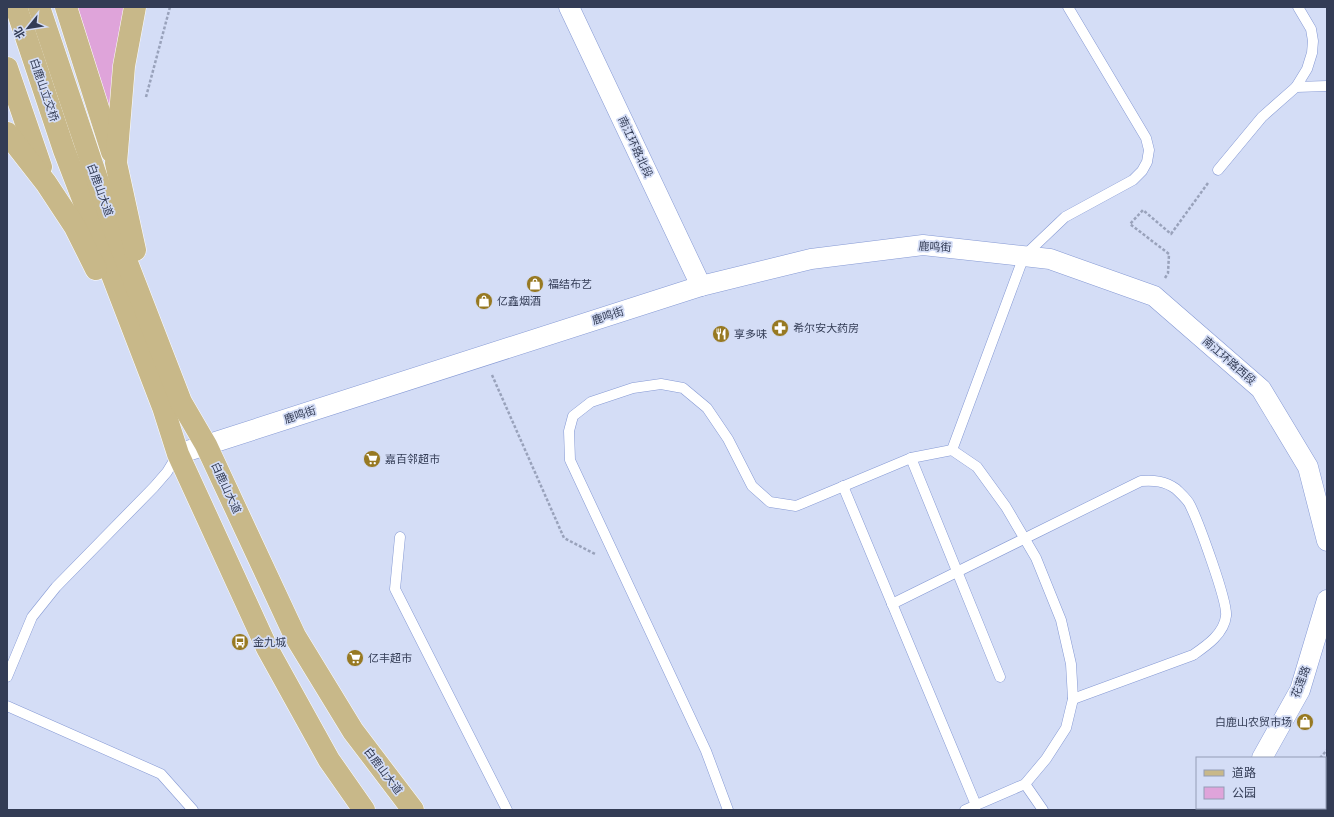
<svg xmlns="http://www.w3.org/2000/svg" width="1334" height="817" viewBox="0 0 1334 817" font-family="'Alegreya Sans','Noto Sans SC',sans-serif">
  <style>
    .green { fill: #dfa4da }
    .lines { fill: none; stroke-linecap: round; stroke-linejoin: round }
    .service-casing { stroke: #8599d4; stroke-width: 11 }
    .minor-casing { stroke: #8599d4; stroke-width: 21 }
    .primary-casing { stroke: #fff; stroke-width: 23 }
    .path { stroke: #99a2bb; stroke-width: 2.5; stroke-dasharray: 3 2; stroke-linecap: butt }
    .service { stroke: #fff; stroke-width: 10 }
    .minor { stroke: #fff; stroke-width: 20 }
    .primary { stroke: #c8b889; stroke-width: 22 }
    .labels { text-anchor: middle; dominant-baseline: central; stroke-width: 3.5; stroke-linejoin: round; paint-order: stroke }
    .street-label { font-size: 11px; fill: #333c55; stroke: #d4ddf6 }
    .poi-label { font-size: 11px; fill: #333c55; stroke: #d4ddf6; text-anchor: start }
  </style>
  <rect width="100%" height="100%" fill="#d4ddf6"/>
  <path class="green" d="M 66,7 L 135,7 L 116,163 Z"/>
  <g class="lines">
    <g class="service-casing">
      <g id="service">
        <path d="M 1296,87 L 1327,86"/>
        <path d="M 1218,170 L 1262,117 L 1296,87 L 1307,69 L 1312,53 L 1313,41 L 1311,29 L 1298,7"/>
        <path d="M 952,450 L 1024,256 L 1065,217 L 1133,180 L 1142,171 L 1147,162 L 1149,150 L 1146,138 L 1068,7"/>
        <path d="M 911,458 L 1000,677"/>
        <path d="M 843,486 L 976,805"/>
        <path d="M 400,537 L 395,589 L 507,810"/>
        <path d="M 892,604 L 1141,481 C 1154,480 1165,481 1176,489 C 1180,493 1188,500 1190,505 C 1198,521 1228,602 1226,616 C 1224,634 1206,646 1193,655 L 1073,699"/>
        <path d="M 7,677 L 32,617 L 56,587 L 154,487 L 167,472 L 178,454"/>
        <path d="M 7,706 L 161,774 L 193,810"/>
        <path d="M 1025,784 L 1043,810"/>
        <path d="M 728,810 L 706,751 L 570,460 L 569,431 L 573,416 L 591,402 L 633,388 L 661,384 L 683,388 L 707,408 L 728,439 L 752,486 L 770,502 L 796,506 L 911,458 L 952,450 L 977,467 L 1006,507 L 1036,558 L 1061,620 L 1071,664 L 1073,699 L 1066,728 L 1046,759 L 1025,784 L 965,810"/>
      </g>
    </g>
    <g class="minor-casing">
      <g id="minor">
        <path d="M 569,7 L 701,286"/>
        <path d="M 178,454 L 701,286 L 811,259 L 923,245 L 1050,259 L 1154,296 L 1261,389 L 1308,467 L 1327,541"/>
        <path d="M 1262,758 L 1300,690 L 1327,600"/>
        <path d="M 1226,810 L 1227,808"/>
      </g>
    </g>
    <g class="primary-casing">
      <g id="primary">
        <path d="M 16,7 L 64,150 L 163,407 L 178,454 L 267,648 L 329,760 L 364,810"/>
        <path d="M 39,7 L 114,229 L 181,402 L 206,445 L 295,636 L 353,731 L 413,810"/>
        <path d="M 66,7 L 112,152"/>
        <path d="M 135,7 L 124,66 L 116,163 L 135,250"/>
        <path d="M 7,68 L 41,167"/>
        <path d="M 7,133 L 46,183 L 75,227 L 96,269"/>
      </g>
    </g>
    <g class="path">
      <path d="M 146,97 L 170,7"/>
      <path d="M 1165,278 L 1168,273 L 1169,254 L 1130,224 L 1143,210 L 1171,234 L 1208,183"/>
      <path d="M 492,375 L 564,538 L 595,554"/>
      <path d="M 1320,758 L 1327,750"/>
      <path d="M 1278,810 L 1279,808"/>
    </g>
    <use href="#service" class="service"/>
    <use href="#minor" class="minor"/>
    <use href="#primary" class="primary"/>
  </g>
  <defs>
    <g id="shop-disc" transform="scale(0.9)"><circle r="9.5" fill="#977922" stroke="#d4ddf6"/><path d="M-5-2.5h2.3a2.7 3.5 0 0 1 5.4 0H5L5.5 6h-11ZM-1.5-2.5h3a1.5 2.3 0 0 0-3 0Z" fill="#fff"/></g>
    <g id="pharmacy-disc" transform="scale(0.9)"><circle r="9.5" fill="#977922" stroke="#d4ddf6"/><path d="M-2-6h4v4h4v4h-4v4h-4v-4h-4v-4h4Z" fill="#fff"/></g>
    <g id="restaurant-disc" transform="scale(0.9)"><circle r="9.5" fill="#977922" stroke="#d4ddf6"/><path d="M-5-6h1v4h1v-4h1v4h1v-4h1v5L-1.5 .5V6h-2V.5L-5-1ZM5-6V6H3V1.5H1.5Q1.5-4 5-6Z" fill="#fff"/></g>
    <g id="supermarket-disc" transform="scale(0.9)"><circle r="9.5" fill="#977922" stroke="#d4ddf6"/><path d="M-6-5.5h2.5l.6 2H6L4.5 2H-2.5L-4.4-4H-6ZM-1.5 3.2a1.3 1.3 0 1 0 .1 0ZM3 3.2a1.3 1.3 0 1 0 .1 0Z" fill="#fff"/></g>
    <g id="bus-disc" transform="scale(0.9)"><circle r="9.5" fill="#977922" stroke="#d4ddf6"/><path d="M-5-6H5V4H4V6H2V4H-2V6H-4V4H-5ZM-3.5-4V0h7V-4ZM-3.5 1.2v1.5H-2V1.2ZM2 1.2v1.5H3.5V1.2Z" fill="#fff"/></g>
  </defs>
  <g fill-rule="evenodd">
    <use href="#shop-disc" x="535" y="284"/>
    <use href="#shop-disc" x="484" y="301"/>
    <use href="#pharmacy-disc" x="780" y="328"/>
    <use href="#restaurant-disc" x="721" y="334"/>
    <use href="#supermarket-disc" x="372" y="459"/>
    <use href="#bus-disc" x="240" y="642"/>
    <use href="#supermarket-disc" x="355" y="658"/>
    <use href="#shop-disc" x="1305" y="722"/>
  </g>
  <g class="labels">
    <g class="street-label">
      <text transform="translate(44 90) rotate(71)">白鹿山立交桥</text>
      <text transform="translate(635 147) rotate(65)">南江环路北段</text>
      <text transform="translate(100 190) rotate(70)">白鹿山大道</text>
      <text transform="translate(935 247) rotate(3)">鹿鸣街</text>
      <text transform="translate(608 316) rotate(-18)">鹿鸣街</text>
      <text transform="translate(1229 361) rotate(41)">南江环路西段</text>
      <text transform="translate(300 415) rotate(-18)">鹿鸣街</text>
      <text transform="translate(226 488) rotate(65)">白鹿山大道</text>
      <text transform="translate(1301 682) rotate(-69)">花莲路</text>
      <text transform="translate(383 771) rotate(53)">白鹿山大道</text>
    </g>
    <g class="poi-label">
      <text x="548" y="284">福结布艺</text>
      <text x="497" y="301">亿鑫烟酒</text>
      <text x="793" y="328">希尔安大药房</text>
      <text x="734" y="334">享多味</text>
      <text x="385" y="459">嘉百邻超市</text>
      <text x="253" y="642">金九城</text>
      <text x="368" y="658">亿丰超市</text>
      <text x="1292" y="722" text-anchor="end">白鹿山农贸市场</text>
    </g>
  </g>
  <rect width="1334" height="817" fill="none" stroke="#333c55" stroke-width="16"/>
  <rect x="1196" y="757" width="130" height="52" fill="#d4ddf6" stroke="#949db6"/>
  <rect x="1204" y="770" width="20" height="6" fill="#c8b889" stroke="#949db6"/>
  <text x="1232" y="777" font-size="12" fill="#333c55">道路</text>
  <rect x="1204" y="787" width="20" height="12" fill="#dfa4da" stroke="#949db6"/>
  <text x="1232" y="797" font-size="12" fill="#333c55">公园</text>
  <g transform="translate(28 28) rotate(240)" stroke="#d4ddf6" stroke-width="3" paint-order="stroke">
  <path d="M0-3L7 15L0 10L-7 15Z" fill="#333c55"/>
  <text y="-6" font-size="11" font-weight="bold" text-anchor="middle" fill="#333c55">北</text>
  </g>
</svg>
